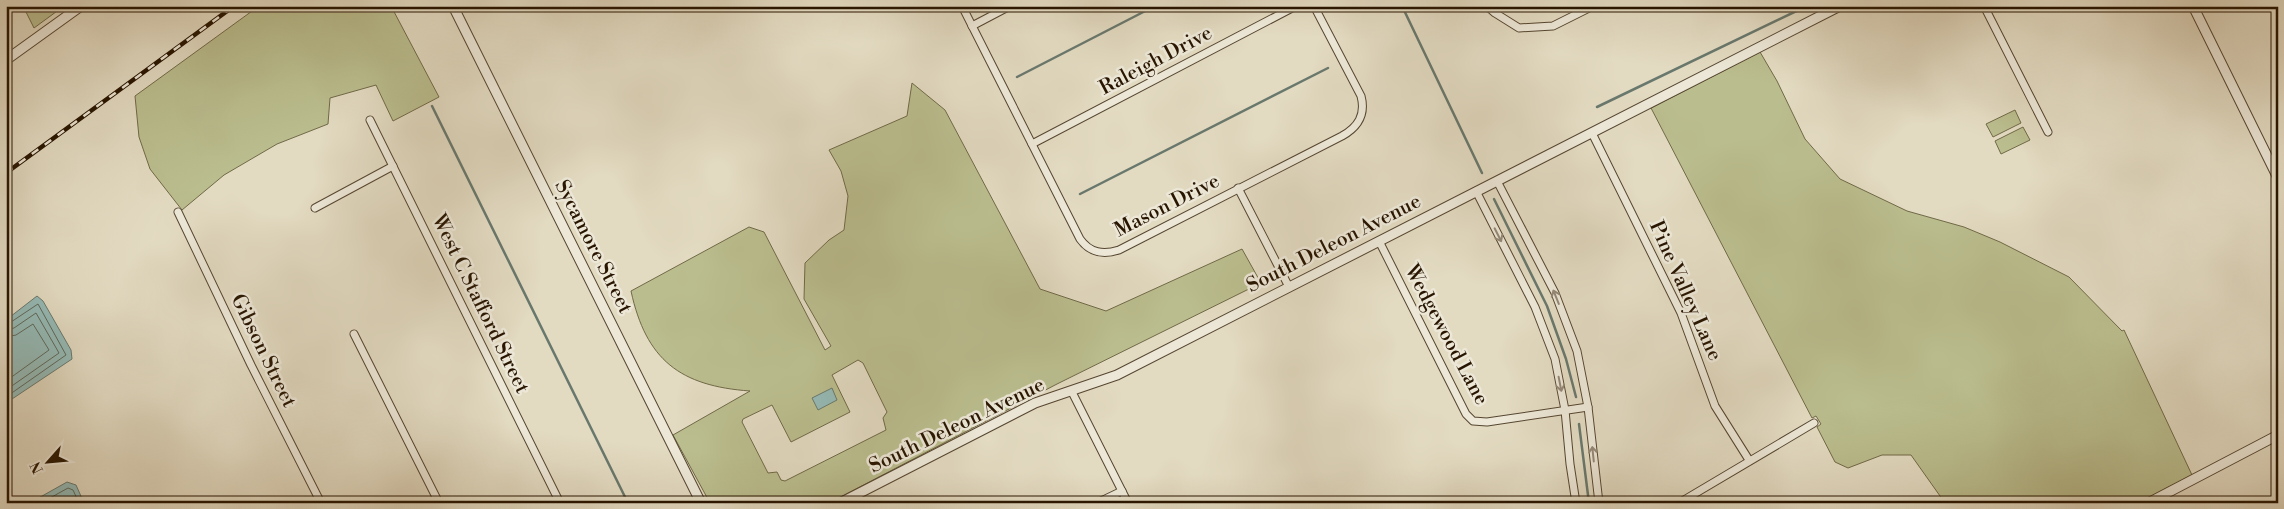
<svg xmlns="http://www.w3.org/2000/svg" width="2284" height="509" viewBox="0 0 2284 509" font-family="'Libre Bodoni',serif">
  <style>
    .green { fill: #babd8e; stroke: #716947; fill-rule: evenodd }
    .water { fill: #95bab6; stroke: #69786d }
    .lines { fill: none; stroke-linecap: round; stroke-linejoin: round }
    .shore { stroke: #5e685b; stroke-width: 1 }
    .stream { stroke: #69786d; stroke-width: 2.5 }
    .minor-casing { stroke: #564630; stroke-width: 9 }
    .tertiary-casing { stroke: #564630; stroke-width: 11 }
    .minor { stroke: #ece7d7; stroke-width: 7 }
    .tertiary { stroke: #ece7d7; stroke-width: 9 }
    .rail-casing { stroke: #281500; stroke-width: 4.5 }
    .rail { stroke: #ece7d7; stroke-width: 2.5; stroke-dasharray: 8; stroke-linecap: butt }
    .oneway { stroke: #948876 }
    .labels { text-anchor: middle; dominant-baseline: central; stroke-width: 5; stroke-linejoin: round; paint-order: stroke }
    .street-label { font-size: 20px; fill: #281500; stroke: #ece7d7 }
  </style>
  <rect width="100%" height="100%" fill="#e2dac1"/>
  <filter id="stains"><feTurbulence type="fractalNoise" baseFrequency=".004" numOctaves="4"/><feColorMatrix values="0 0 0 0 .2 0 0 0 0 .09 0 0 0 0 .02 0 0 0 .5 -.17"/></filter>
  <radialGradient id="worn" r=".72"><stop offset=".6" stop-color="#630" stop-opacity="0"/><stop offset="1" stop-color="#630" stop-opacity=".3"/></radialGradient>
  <g class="green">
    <path d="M 23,6 L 64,6 L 34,28 Z"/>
    <path d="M 259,6 L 391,6 L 439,97 L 393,121 L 376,85 L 330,98 L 328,124 L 277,144 L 224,175 L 182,210 L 150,169 L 139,137 L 135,96 Z"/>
    <path d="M 1760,52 L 1777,81 L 1805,139 L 1840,179 L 1907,211 L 1964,227 L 2000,242 L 2069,277 L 2122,331 L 2124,330 L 2192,475 L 2138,503 L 1945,503 L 1911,455 L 1882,455 L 1848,468 L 1835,462 L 1817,427 L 1821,424 L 1816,416 L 1812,418 L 1651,108 Z"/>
    <path d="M 912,83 L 945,110 L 1040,289 L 1106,311 L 1242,249 L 1261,283 L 1057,384 L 829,503 L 710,503 L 673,435 L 750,391 C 680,386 646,360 631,291 L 749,227 L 764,232 L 825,350 L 831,346 L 804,299 L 805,263 L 829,240 L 844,230 L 848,196 L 841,171 L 829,150 L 907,116 ZM 858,360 L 863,363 L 887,412 L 883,418 L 886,430 L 785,481 L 781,480 L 777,472 L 768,473 L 742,422 L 743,419 L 772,405 L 791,442 L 850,412 L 832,375 Z"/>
    <path d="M 2015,110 L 2021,123 L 1993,137 L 1986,124 Z"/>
    <path d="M 2023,127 L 2030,140 L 2001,154 L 1995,141 Z"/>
  </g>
  <g class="water">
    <path d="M 37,296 L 43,301 L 71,350 L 72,359 L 6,403 L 6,320 Z"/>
    <path d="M 832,388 L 837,400 L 818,410 L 812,398 Z"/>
    <path d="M 67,482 L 76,485 L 84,503 L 37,503 L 35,500 Z"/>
  </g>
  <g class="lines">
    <g class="shore">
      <path d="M 6,323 L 11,322 L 38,304 L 66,355 L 6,397"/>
      <path d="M 6,330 L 14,328 L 36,313 L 59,353 L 6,390"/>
      <path d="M 6,337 L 16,335 L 33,324 L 49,350 L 6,381"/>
      <path d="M 41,503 L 68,488 L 73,490 L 79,503"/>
    </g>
    <g class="stream">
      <path d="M 1402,6 L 1482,173"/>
      <path d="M 1017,77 L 1155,6"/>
      <path d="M 432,106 L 628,503"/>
      <path d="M 1597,107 L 1807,6"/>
      <path d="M 1080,194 L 1328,68"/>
      <path d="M 1494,199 L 1547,306 L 1566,359 L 1576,397"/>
      <path d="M 1579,424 L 1589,503"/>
    </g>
    <g class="minor-casing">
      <g id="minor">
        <path d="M 962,6 L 1080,239 C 1090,253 1103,255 1119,250 L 1342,136 C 1358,127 1366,115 1361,96 L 1314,6"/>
        <path d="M 1487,6 L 1495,13 L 1519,28 L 1553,26 L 1593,6"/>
        <path d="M 1984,6 L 2048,132"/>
        <path d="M 972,26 L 1010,6"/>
        <path d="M 370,120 L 560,503"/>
        <path d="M 1592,133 L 1681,313 L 1715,406 L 1749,460"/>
        <path d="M 1032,144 L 1296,6"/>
        <path d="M 1497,181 L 1555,293 L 1577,351 L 1588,407 L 1599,503"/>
        <path d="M 1238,188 L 1289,287"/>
        <path d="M 1476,191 L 1535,307 L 1555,359 L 1565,410 L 1570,464 L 1576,503"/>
        <path d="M 315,208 L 393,166"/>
        <path d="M 178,212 L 251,365 L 321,503"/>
        <path d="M 1379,241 L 1466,414 L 1473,421 L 1487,422 L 1588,407"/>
        <path d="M 354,334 L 439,503"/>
        <path d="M 1072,392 L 1128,503"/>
        <path d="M 1097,503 L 1122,491"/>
        <path d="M 1679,503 L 1814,423"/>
      </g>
    </g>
    <g class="tertiary-casing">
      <g id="tertiary">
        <path d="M 453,6 L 701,503"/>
        <path d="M 2193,6 L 2278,178"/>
        <path d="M 6,60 L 81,6"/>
        <path d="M 840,503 L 1035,403 L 1117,375 L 1840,6"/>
        <path d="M 2148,503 L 2278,435"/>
      </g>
    </g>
    <use href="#minor" class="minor"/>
    <use href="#tertiary" class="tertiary"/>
    <g class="rail-casing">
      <path id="rail" d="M 6,173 L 234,6"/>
    </g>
    <use href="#rail" class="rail"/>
  </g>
  <defs><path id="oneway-shaft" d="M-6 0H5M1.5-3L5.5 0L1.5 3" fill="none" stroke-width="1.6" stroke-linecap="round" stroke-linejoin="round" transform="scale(1.25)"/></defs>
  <g class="oneway">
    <use href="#oneway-shaft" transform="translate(1498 235) rotate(63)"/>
    <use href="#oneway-shaft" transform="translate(1556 297) rotate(-112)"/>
    <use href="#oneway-shaft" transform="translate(1560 384) rotate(79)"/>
    <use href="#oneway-shaft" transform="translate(1593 454) rotate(-96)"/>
  </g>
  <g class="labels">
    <g class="street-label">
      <text transform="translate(1156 61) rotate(-28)">Raleigh Drive</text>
      <text transform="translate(1167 206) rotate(-27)">Mason Drive</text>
      <text transform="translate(1334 244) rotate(-27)">South Deleon Avenue</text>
      <text transform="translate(593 247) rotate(63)">Sycamore Street</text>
      <text transform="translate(1685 291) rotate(66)">Pine Valley Lane</text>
      <text transform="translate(480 304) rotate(64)">West C Stafford Street</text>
      <text transform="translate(1446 335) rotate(62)">Wedgewood Lane</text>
      <text transform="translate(263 351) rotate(64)">Gibson Street</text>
      <text transform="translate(957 426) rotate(-26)">South Deleon Avenue</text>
    </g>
  </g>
  <rect width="2284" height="509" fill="none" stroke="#e2dac1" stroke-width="25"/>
  <rect x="8" y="8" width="2269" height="494" fill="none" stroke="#281500" stroke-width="2.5"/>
  <rect x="12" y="12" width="2259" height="484" fill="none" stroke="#281500"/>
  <g transform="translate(48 462) rotate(243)" stroke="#ece7d7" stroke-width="4" paint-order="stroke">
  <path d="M0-4L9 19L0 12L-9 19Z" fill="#281500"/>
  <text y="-8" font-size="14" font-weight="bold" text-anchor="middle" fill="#281500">N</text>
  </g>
  <rect width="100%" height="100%" filter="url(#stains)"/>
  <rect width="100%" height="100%" fill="url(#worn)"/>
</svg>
